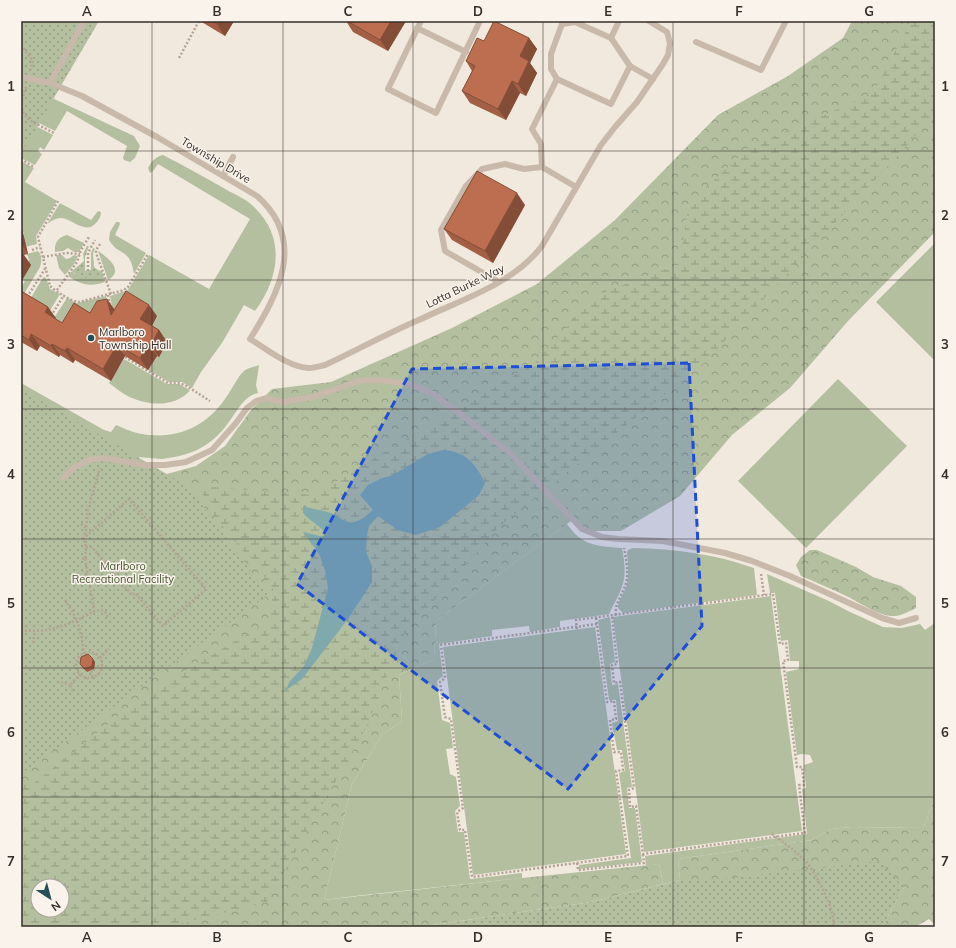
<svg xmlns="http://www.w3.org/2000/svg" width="956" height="948" viewBox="0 0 956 948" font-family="Mulish,sans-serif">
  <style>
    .grass { fill: #b3bf9f }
    .forest { fill: url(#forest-crowns); fill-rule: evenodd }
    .wetland { fill: url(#wetland-marsh); fill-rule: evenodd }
    .park { fill: url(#park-dots) }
    .water { fill: #7fa9ac }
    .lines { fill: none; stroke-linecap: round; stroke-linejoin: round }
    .path { stroke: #b4a395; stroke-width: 2.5; stroke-dasharray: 2 2; stroke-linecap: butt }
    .service { stroke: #c8b9ab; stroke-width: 6 }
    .wall { fill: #a35f45 }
    .shaded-wall { fill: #844d38 }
    .building { fill: #bd6e50; stroke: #844d38 }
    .marked { fill: #1d4ed8; fill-opacity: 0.2; stroke: #1d4ed8; stroke-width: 3; stroke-dasharray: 8 5; stroke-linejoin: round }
    .grid { fill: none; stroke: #362e2a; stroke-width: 1; stroke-opacity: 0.55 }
    .poi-dot { fill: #225055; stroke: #f9f3eb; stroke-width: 1.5 }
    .labels { text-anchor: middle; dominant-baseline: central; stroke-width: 3; stroke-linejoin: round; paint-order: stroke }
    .street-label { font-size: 11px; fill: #362e2a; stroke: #f9f3eb }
    .poi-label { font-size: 11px; fill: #362e2a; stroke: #f9f3eb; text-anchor: start }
    .park-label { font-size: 11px; fill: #45532f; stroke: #f9f3eb }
    .neatline { fill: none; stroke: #362e2a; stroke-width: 1.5 }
    .grid-label { font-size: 13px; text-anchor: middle; font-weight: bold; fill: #362e2a }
  </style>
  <defs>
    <pattern id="forest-crowns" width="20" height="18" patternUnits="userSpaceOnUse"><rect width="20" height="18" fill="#b3bf9f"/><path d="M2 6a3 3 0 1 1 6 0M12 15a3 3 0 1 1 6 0" fill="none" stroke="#929c82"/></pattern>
    <pattern id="wetland-marsh" width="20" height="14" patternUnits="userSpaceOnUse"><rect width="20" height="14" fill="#b3bf9f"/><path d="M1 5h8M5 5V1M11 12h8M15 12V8" fill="none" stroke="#929c82"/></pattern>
    <pattern id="park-dots" width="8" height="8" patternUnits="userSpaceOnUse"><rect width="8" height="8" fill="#b3bf9f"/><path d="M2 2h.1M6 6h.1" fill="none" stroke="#929c82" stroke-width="1.8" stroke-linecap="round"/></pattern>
  </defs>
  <rect width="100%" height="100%" fill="#f1e9de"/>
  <g class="grass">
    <path d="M 52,98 L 134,136 L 140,146 L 135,158 L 130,162 L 124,160 L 123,158 L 127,146 L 67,111 L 55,131 L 33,120 Z"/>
    <path d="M 21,110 L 28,122 L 53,135 L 44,150 L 40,147 L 38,151 L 42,154 L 35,165 L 21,158 Z"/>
    <path d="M 163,155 C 185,166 206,178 227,190 C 236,195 248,200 255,208 C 286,238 279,279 255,311 L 244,305 L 222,343 L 201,372 L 192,388 L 182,382 L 169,382 L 148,370 L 157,356 L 149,331 L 157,316 L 113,311 L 110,296 L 128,290 L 149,255 L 209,289 L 250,219 L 158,164 L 153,171 L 150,173 L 148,168 C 152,161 155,157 163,155 Z"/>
    <path d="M 21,161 L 34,168 L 25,182 L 57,201 L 36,236 L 37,244 L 25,247 L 21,239 L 24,235 L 21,225 Z"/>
    <path d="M 60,203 L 91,220 L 98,211 L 101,212 C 101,216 99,220 96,223 C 85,235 73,219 61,218 C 56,218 51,221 47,224 Z"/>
    <path d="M 116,222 L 119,222 L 120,224 L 115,235 L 146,253 L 134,274 C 130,247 119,257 109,240 L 110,232 Z"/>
    <path d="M 67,235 L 84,243 L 79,252 L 74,252 L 68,248 L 63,251 L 55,252 C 54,243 58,237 67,235 Z"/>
    <path d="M 935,243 L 935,361 L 876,302 Z"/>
    <path d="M 38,251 C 42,255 42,261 40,267 L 24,294 L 21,293 L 21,288 L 25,281 L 22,280 L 31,265 L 27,263 L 29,260 L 27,254 Z"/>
    <path d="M 98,251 C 107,257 125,270 108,280 Z"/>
    <path d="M 56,255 L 62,255 L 66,259 L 70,258 L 74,255 L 78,256 L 74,264 L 65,275 L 59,268 Z"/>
    <path d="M 98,270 L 102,271 L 105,282 C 90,287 81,285 68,276 L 72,271 L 75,274 L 97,271 Z"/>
    <path d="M 44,277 L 46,278 L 50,289 L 60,294 L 48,314 L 25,308 L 42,279 Z"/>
    <path d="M 106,296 L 110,311 L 70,334 L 53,324 L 54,318 L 67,298 L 77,303 Z"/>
    <path d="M 124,359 L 167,384 L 179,384 L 190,390 C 177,407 150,406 132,398 C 124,395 116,388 109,383 Z"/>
    <path d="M 259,365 L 256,385 L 258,393 C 242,397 236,414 226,426 C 209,448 189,456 161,459 L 21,447 L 21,383 L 104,430 L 111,432 L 116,425 C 124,428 133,433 142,434 C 176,440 206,427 225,399 C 231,391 238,376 244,371 C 248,368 254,367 259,365 Z"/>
    <path d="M 838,379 L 907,446 L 806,548 L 738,481 Z"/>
    <path d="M 567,524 C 582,546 597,546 622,548 C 625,564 627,579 619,594 C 616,601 612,607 609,614 L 560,621 L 560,627 L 530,632 L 529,626 L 492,630 L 492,636 L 439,644 L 443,676 L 437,681 L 442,720 L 450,723 L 453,748 L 446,749 L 450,774 L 456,777 L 460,806 L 455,811 L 458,832 L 464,832 L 470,879 L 522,873 L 522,878 L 355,896 L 324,900 L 352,784 L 382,735 L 402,721 L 399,675 L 434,659 L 436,621 Z"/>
    <path d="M 633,548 C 675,549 715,554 754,568 L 757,595 L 623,613 L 618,608 C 617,602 625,592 627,584 C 629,573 628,563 627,552 L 628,550 Z"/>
    <path d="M 767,574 L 829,601 L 848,611 L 883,627 L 902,628 L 920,624 L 925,630 L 935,623 L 935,798 L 923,828 L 852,827 L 831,829 L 812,840 L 678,859 L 680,880 L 663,884 L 659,864 L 646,866 L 645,856 L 807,834 L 802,789 L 806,788 L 804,765 L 813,762 L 810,755 L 802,754 L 797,755 L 786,672 L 799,669 L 799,661 L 790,661 L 788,640 L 781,641 L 775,593 L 770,593 Z"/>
    <path d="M 771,596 L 802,831 L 644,852 L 613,617 Z"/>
    <path d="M 610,617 L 615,662 L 610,664 L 612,685 L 618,684 L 632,787 L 627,788 L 629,808 L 635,808 L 642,862 L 579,869 L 579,865 L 631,858 L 619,773 L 625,771 L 622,750 L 617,750 L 612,723 L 618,721 L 616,700 L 609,700 L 598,620 Z"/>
    <path d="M 595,627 L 626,854 L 473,875 L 443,647 Z"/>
  </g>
  <g class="forest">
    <path d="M 852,21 L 935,21 L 935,232 L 848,321 L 790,388 L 732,435 L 680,496 L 621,531 L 589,531 L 571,521 L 436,621 L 434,659 L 399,675 L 402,721 L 382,735 L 352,784 L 324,900 L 522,878 L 659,864 L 663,884 L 591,902 L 418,927 L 21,927 L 21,757 L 167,474 L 196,466 L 225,446 L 251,410 L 272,389 L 331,382 L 452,328 L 537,284 L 615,220 L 718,115 L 788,76 L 843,38 ZM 38,886 L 62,886 L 62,910 L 38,910 Z"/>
    <path d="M 810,550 L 817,550 L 856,567 L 873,577 L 901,586 L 916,597 L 916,608 C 910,611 903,615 896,616 C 878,617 860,602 844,595 C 830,588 815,582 801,576 L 796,565 L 801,557 Z"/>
    <path d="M 935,798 L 935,925 L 929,919 L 915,927 L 882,927 L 904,888 L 713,880 L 680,880 L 678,859 L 812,840 L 831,829 L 852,827 L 923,828 Z"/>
  </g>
  <path class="wetland" d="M 911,21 L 935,21 L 935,112 L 903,150 L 703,364 L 501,525 L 404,634 L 367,726 L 267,902 L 167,927 L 21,927 L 21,780 L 34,783 L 148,692 L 270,621 L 273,588 L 211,512 L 199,486 L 313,495 L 535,363 L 594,296 L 679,264 L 689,204 L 749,147 L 873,94 ZM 38,886 L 62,886 L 62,910 L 38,910 Z"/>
  <g class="park">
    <path d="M 21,21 L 99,21 L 21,154 Z"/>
    <path d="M 87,246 L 89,246 L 85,257 L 85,271 L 91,270 L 91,253 L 93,248 L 95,249 L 93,253 L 94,267 L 98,270 L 99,276 C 88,279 81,279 72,271 L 84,261 L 83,254 Z"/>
    <path d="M 21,389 L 189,487 L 268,595 L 21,774 Z"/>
    <path d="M 880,861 L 904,888 L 882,927 L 419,927 L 591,902 L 680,880 L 713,880 Z"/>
  </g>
  <path class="water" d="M 443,450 C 465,451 476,464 485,483 L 479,495 L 440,527 L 416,535 L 398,530 L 378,516 L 369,526 L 367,535 L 366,552 L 372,566 L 372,582 L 348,619 L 302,679 L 285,691 L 290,681 L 304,666 L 312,648 L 328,588 L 325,570 L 319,554 L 303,532 L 324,537 L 327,534 C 320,526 310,521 303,513 L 303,506 C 314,510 327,510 337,516 C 342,519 348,524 354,522 C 361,521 368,514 373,510 L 360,495 L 368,485 L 380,479 L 393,475 L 428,454 Z"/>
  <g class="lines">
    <g class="path">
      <path d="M 21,45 L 33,61 L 30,71"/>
      <path d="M 179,58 L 199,21"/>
      <path d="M 21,100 L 23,112 L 29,120 L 54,133"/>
      <path d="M 22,100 L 26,87"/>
      <path d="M 21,159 L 34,167"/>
      <path d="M 58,201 L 38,237 L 50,286 C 57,292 70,301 79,302 L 124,290 L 128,287 L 148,254"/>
      <path d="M 100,244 L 96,250 L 96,253 L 111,294"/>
      <path d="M 32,250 L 40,247"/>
      <path d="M 43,257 L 66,253 L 80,254"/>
      <path d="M 88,271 L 88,253 L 95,240"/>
      <path d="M 57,290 L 77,262 L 81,250 L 89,237"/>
      <path d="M 108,295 L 110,305"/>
      <path d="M 27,297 L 45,269"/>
      <path d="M 51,316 L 64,295"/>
      <path d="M 125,357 L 168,383 L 178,383 L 185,385 L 210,401"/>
      <path d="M 81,524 L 86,528"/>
      <path d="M 83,539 L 129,499 L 206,589 L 163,626 L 135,593 L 132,595 L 105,563"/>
      <path d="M 86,547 L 92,547 L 105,563 L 109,560"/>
      <path d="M 85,558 L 86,547 L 83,539 L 86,530 L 88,509 L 100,468"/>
      <path d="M 82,559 L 85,558 L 94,611 L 101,610 L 105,612 L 108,617"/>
      <path d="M 761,574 L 764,595"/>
      <path d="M 65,600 C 79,621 81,629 84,654"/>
      <path d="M 616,615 C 614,604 623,594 626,583 C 629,572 626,559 624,548"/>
      <path d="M 596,618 L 597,624 L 607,702 L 614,701 L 616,719 L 610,720 L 614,752 L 621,752 L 623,770 L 616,771 L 628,856 L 472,877 L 465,830 L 460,830 L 457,812 L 463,808 L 451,719 L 445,717 L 440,682 L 445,678 L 441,645 L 597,624"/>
      <path d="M 577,629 L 576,620 C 642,611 708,603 773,594 L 780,644 L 786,643 L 788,660 L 783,661 L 797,767 L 802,767 L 804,785 L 799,785 L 805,833 L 643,854 L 636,806 L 630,807 L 629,790 L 634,788 L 620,682 L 614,683 L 612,665 L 617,664 L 612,615"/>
      <path d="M 21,630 C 48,634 71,624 94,611"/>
      <path d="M 33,643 L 35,631"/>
      <circle cx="89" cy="665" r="13"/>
      <path d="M 100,658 L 109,649"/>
      <path d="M 91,671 L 93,677"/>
      <path d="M 61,682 L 70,685"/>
      <path d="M 73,691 L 70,685 L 80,674"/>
      <path d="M 772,834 C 784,843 796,851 806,862 C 816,873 837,913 833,927"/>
      <path d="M 577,863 L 578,870 L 644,863 L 643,854"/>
    </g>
    <g class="service">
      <path d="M 421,21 L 388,89 L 436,113 L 480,21"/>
      <path d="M 619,21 L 611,38 L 630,66 L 653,79"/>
      <path d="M 417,28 L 466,52"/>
      <path d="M 696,42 L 761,70 L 786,21"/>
      <path d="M 21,77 L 50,83 L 82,96 L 157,137 L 257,196 C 307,240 279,293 250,339 C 267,349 288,367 309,368 C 314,368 320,366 325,365 C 357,350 388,333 421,319 C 463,299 513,284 542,246 L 601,145 L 615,127 L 637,102 L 663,64 L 668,55 L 670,43 L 667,32 L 649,21"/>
      <path d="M 557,79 L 551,69 L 551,54 L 562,24 L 575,22 L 611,38"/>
      <path d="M 50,83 L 84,21"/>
      <path d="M 223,176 L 233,157"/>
      <path d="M 576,187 L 542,167 L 541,144 L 532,129 L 557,79 L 611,104 L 630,66"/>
      <path d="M 499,282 L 445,251 L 441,230 L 466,186 L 482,169 L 505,164 L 524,169 L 542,167"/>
      <path d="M 63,478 L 75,467 L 89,460 L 103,458 L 145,465 L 165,465 L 186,462 L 212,450 L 236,423 L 247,408 L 256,401 L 266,398 L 282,402 L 313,397 L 359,381 L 377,380 L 409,384 L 433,394 L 463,416 L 511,454 L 582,529 L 602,537 L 618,539 L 663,541 L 725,553 L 752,561 L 790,576 L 882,618 L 899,623 L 916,618"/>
    </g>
  </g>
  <g class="wall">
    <path d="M 200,21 L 234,21 L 225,36 Z"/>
    <path d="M 346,21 L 406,21 L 388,51 L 353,32 Z"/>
    <path d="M 529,38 L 537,49 L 530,63 L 537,73 L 526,96 L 520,93 L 506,120 L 470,103 L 462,91 L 472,71 L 466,61 L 484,41 Z"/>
    <path d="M 525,205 L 493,263 L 452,240 L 444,229 Z"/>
    <path d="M 21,225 L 28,254 L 24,255 L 31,265 L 21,282 Z"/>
    <path d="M 21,291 L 48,307 L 55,319 L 62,323 L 90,313 L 107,299 L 115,310 L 157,316 L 152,326 L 159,330 L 167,342 L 159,357 L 157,356 L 148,370 L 125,356 L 111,381 L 75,360 L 73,363 L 60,355 L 59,357 L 40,346 L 37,351 L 21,342 Z"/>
    <path d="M 95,662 L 94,669 L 87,672 L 82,667 L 80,664 Z"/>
  </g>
  <g class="shaded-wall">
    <path d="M 219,21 L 234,21 L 225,36 L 217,24 Z"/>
    <path d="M 391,21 L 406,21 L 388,51 L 380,40 Z"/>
    <path d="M 529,38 L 537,49 L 530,63 L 537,73 L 526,96 L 518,84 L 520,56 Z"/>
    <path d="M 512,81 L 520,93 L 506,120 L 498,109 Z"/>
    <path d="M 517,193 L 525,205 L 493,263 L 485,251 Z"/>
    <path d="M 21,225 L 28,254 L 21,243 Z"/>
    <path d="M 23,254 L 31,265 L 21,282 L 21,257 Z"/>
    <path d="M 107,299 L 115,311 L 111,315 Z"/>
    <path d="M 149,305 L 157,316 L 149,331 L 140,319 Z"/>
    <path d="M 48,307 L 56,318 L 53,324 L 45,312 Z"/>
    <path d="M 159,330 L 167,342 L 159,357 L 151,345 Z"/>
    <path d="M 31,334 L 40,346 L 37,351 L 29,340 Z"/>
    <path d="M 52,344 L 60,355 L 59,357 L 51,346 Z"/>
    <path d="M 149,344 L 157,356 L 148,370 L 140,358 Z"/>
    <path d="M 117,345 L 125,356 L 111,381 L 103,369 Z"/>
    <path d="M 67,348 L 75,360 L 73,363 L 65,351 Z"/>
    <path d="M 93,659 L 95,662 L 94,669 L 92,666 Z"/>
  </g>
  <g class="building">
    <path d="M 212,21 L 219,21 L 217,24 Z"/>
    <path d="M 347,21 L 391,21 L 380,40 Z"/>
    <path d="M 494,21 L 529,38 L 520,56 L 529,61 L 518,84 L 512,81 L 498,109 L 462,91 L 475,66 L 466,61 L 477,38 L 484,41 Z"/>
    <path d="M 477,171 L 517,193 L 485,251 L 444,229 Z"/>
    <path d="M 21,291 L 48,307 L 45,312 L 62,323 L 74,303 L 90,313 L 97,301 L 107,299 L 111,315 L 126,291 L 149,305 L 140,319 L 159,330 L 151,345 L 149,344 L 140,358 L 117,345 L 103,369 L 67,348 L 65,351 L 52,344 L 51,346 L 31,334 L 29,340 L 21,335 Z"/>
    <path d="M 88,654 L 93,659 L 92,666 L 85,669 L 80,664 L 81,657 Z"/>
  </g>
  <path class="marked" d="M 689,363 L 702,626 L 568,789 L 297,584 L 412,369 Z"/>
  <path class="grid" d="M 152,21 L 152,927M 283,21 L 283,927M 413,21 L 413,927M 543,21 L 543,927M 673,21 L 673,927M 804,21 L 804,927M 21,151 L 935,151M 21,280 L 935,280M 21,409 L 935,409M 21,539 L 935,539M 21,668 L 935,668M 21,797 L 935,797"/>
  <circle class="poi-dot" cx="91" cy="338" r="4"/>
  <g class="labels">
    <g class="street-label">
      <text transform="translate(216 160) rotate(31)">Township Drive</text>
      <text transform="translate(465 286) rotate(-26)">Lotta Burke Way</text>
    </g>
    <g class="poi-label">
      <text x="99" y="332">Marlboro<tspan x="99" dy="13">Township Hall</tspan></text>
    </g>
    <g class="park-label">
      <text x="123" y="566">Marlboro<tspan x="123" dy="13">Recreational Facility</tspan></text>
    </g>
  </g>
  <rect width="956" height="948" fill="none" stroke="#f9f3eb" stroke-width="44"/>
  <g transform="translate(50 898) rotate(144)"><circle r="19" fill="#f9f3eb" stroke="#aba49e"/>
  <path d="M0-3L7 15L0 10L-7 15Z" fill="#225055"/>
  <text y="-6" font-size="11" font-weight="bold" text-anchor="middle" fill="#362e2a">N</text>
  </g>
  <rect x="22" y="22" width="912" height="904" class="neatline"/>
  <g class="grid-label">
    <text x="87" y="16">A</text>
    <text x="217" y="16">B</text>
    <text x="348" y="16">C</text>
    <text x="478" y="16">D</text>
    <text x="608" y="16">E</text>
    <text x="739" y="16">F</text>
    <text x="869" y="16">G</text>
    <text x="11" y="91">1</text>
    <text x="945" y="91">1</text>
    <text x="11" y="220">2</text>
    <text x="945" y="220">2</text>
    <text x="11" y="349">3</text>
    <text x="945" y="349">3</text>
    <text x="11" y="479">4</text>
    <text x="945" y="479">4</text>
    <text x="11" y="608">5</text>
    <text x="945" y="608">5</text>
    <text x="11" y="737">6</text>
    <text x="945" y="737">6</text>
    <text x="11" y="866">7</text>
    <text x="945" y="866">7</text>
    <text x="87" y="942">A</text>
    <text x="217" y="942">B</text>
    <text x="348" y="942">C</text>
    <text x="478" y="942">D</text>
    <text x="608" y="942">E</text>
    <text x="739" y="942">F</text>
    <text x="869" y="942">G</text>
  </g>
</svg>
